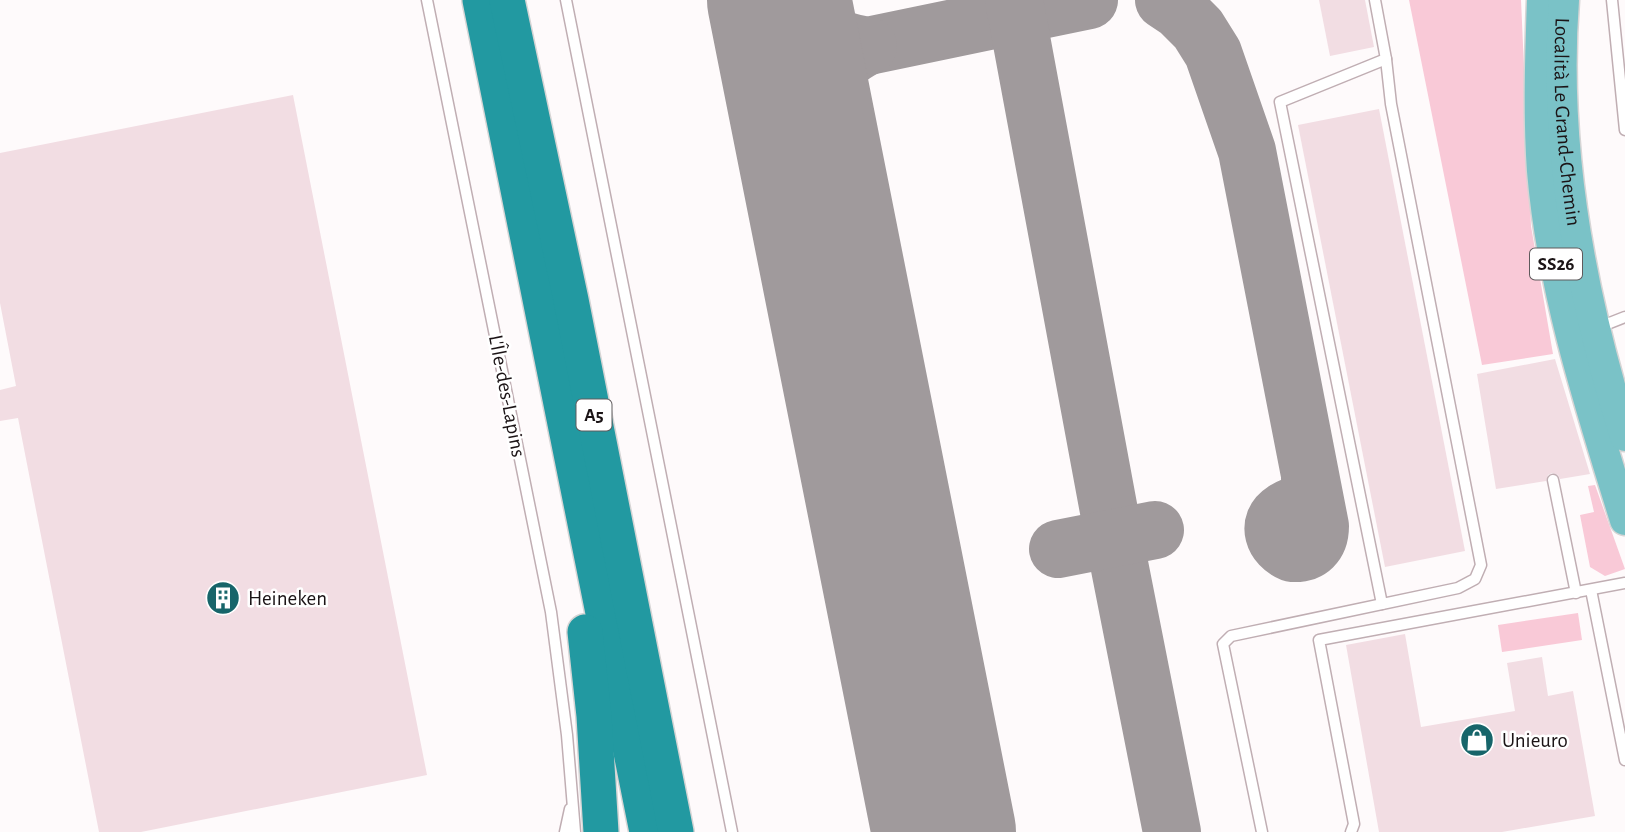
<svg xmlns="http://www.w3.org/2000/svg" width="1625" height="832" viewBox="0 0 1625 832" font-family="'Alegreya Sans',sans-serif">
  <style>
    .green { fill: #f9c9d7 }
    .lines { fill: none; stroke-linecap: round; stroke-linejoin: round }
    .taxiway { stroke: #a09a9c; stroke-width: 58 }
    .runway { stroke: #a09a9c; stroke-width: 144 }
    .building { fill: #f2dde3 }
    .service-casing { stroke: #c0aeb3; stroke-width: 13 }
    .primary-casing { stroke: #d6d5d5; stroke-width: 33 }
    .motorway-casing { stroke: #d6d5d5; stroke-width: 38 }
    .service { stroke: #fff; stroke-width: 10 }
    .primary { stroke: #7ac2c7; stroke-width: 30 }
    .motorway { stroke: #2299a1; stroke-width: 35 }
    .labels { text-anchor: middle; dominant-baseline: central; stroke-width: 5; stroke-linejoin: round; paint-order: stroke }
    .shield { fill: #fff; stroke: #5f5a5c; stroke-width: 2 }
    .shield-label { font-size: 19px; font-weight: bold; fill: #1b1416 }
    .street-label { font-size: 21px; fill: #1b1416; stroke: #fff }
    .poi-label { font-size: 21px; fill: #1b1416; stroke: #fff; text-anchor: start }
  </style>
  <rect width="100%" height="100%" fill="#fefafb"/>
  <g class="green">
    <path d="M 1409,0 L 1521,0 L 1531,226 L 1553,354 L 1482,365 Z"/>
    <path d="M 1595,485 L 1625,569 L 1605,576 L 1590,567 L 1580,515 L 1594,512 L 1588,486 Z"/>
    <path d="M 1578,613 L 1582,640 L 1502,652 L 1498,625 Z"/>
  </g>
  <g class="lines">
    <g class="taxiway">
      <path d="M 789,0 C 811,27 833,41 868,46 L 1089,0"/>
      <path d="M 1014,0 L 1114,538 L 1172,832"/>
      <path d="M 1164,0 L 1179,10 L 1198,29 L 1213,53 L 1247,151 L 1320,526 C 1320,544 1310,554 1292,553 C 1274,546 1265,523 1284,511 C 1290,506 1298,506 1303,500 C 1311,493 1310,484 1310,474"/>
      <path d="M 810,155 C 814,104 819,70 868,46"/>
      <path d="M 1058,549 L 1155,530"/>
    </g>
    <path class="runway" d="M 779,0 L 944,832"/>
  </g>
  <g class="building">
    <path d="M 1319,0 L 1365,0 L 1374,47 L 1330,56 Z"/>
    <path d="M 293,95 L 427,775 L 141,832 L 99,832 L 18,418 L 0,421 L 0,390 L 16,386 L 0,303 L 0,153 Z"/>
    <path d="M 1379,109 L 1465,551 L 1385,567 L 1298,125 Z"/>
    <path d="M 1555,359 L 1590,474 L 1560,479 L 1558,475 L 1552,473 L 1548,475 L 1546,481 L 1496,489 L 1477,374 Z"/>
    <path d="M 1405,634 L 1421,727 L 1515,711 L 1507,663 L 1542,657 L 1548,696 L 1573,691 L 1595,816 L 1502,832 L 1379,832 L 1346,645 Z"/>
  </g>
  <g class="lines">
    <g class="service-casing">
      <g id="service">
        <path d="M 427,0 L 551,612 L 567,735 L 575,832"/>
        <path d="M 566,0 L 732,832"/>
        <path d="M 1612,0 L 1625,130"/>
        <path d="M 1597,328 L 1625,317"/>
        <path d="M 1553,480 L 1576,593"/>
        <path d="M 1591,590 L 1625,760"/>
        <path d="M 1382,604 L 1280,102 L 1386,59"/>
        <path d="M 565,832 L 570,809"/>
        <path d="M 1262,832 L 1223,644 L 1231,636 L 1458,588 L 1475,579 L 1481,565 L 1391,104 L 1386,59 L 1375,0"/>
        <path d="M 1351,832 L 1354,824 L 1319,640 L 1625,583"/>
      </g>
    </g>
    <g class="primary-casing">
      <g id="primary">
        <path d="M 1542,0 C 1540,57 1538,114 1542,171 C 1552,290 1590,407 1625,520"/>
        <path id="s1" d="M 1564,0 C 1553,146 1581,297 1625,436"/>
      </g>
    </g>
    <g class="motorway-casing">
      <g id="motorway">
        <path d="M 480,0 L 647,832"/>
        <path d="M 507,0 L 571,300 L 676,832"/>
        <path d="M 585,632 L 594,716 L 601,832"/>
      </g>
    </g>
    <use href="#service" class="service"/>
    <use href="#primary" class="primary"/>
    <use href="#motorway" class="motorway"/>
  </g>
  <defs>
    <g id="building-disc" transform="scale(1.75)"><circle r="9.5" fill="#17656a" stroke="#fff"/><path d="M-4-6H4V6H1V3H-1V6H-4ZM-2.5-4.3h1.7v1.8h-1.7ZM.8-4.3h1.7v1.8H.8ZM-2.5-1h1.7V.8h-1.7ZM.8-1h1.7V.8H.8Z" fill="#fff"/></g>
    <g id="shop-disc" transform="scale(1.75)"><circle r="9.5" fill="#17656a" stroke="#fff"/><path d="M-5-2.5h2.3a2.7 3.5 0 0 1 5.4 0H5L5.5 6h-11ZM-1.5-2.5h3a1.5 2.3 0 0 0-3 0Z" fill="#fff"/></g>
  </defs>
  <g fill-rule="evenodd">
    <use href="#building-disc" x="223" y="598"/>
    <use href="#shop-disc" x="1477" y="740"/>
  </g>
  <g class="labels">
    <g class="shield">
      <rect x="1530" y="248.5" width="52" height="31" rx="5"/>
      <rect x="576.5" y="399.5" width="35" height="31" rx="5"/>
    </g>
    <g class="shield-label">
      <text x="1556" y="264">SS26</text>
      <text x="594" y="415">A5</text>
    </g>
    <g class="street-label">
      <text stroke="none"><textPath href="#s1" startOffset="122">Località Le Grand-Chemin</textPath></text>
      <text transform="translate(507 396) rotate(79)">L'Île-des-Lapins</text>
    </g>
    <g class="poi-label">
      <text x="248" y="598">Heineken</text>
      <text x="1502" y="740">Unieuro</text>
    </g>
  </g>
</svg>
